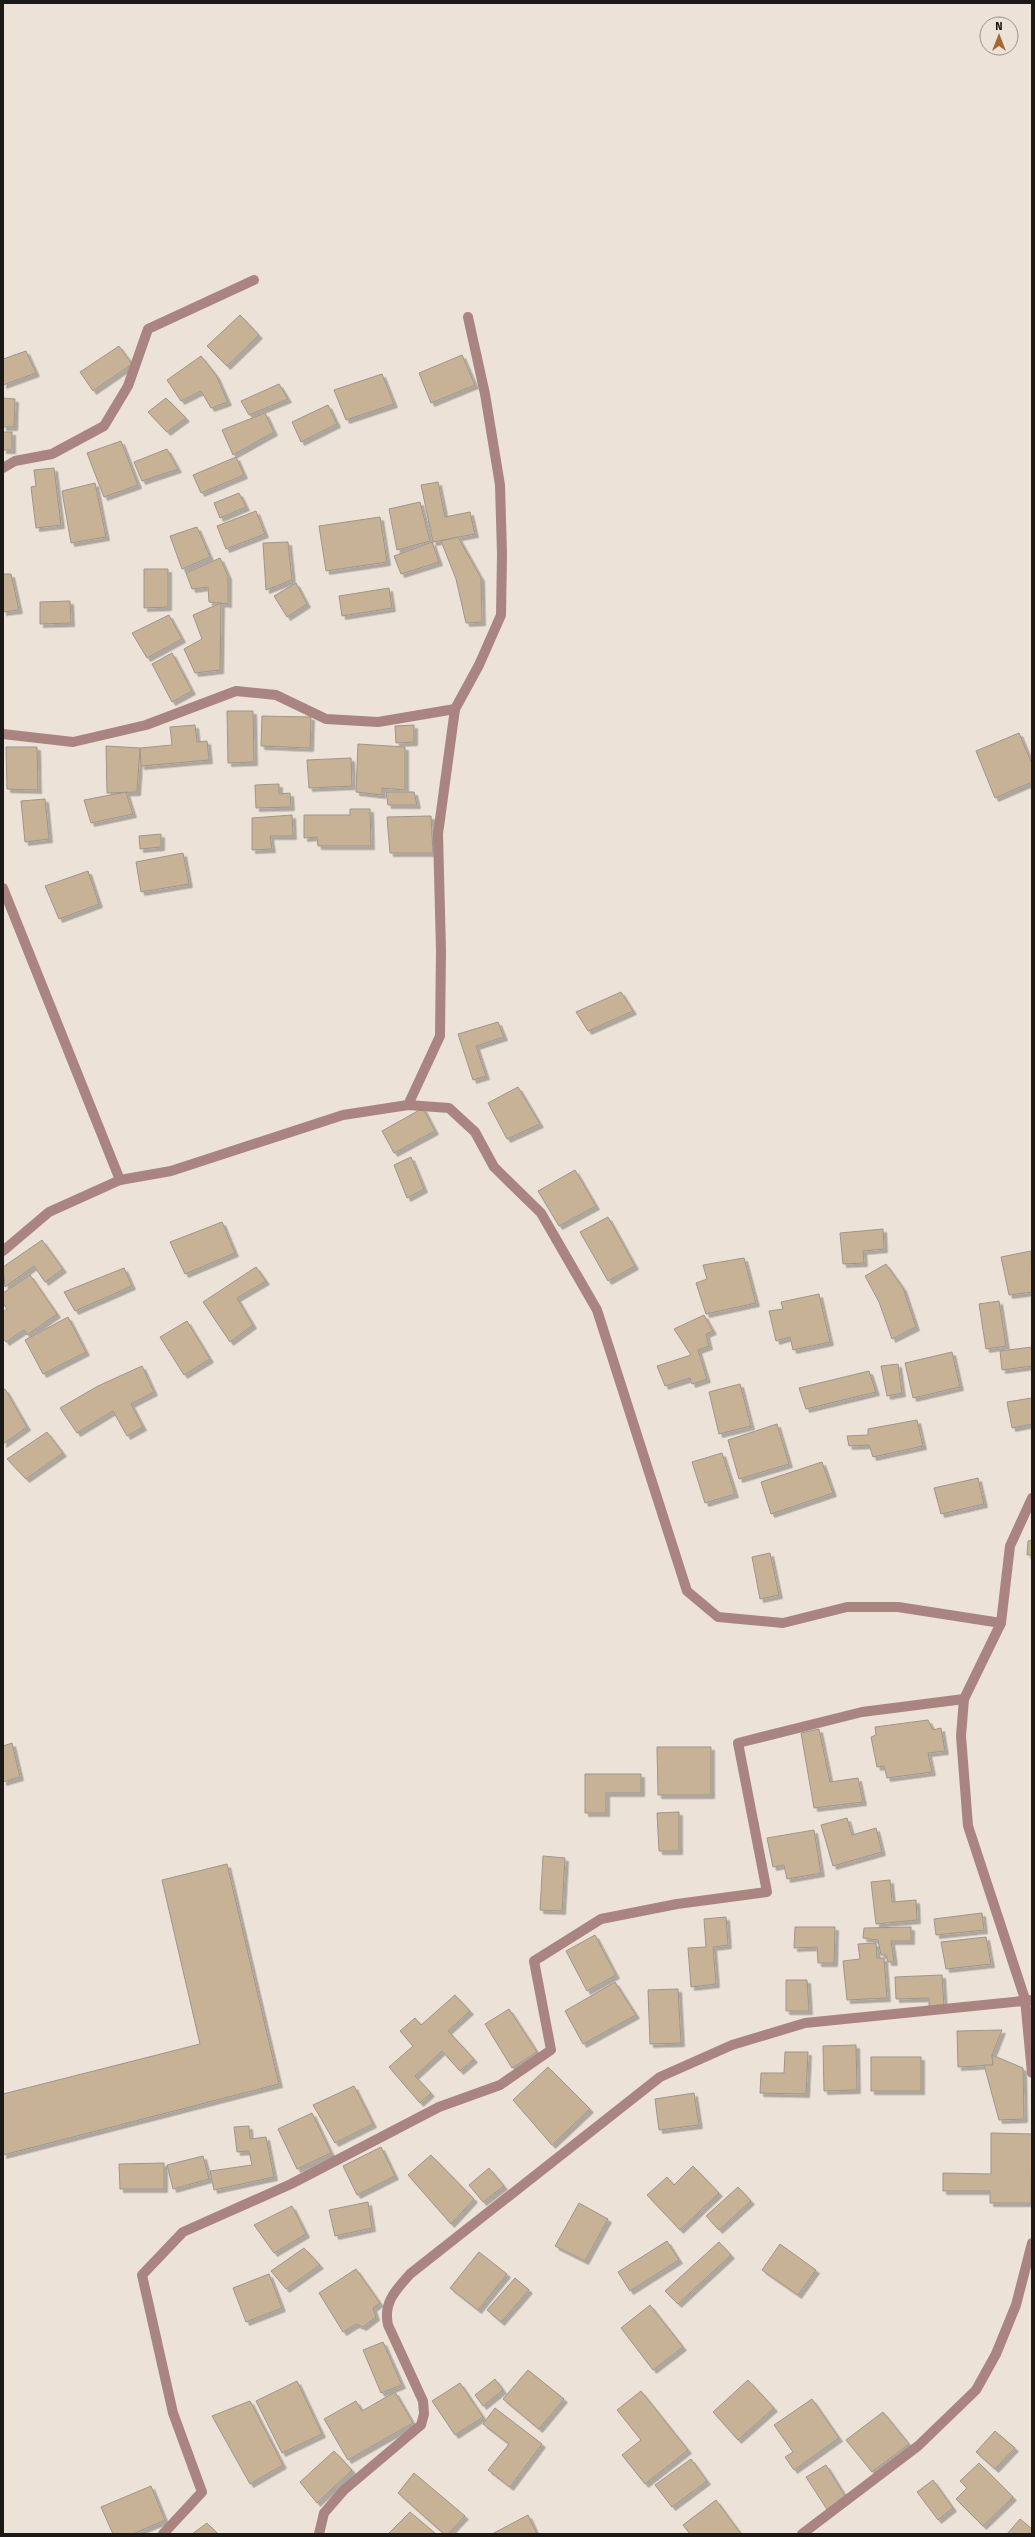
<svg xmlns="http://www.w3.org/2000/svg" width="1035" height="2537" viewBox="0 0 1035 2537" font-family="'Fira Sans',sans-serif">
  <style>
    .building { fill: #c7b295; stroke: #9e968b; filter: url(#shadow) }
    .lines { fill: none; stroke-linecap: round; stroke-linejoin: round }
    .minor { stroke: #aa8480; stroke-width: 10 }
  </style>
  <defs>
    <filter id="shadow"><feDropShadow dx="3.5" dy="3.5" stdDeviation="0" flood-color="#0004"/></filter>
  </defs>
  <rect width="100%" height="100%" fill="#ece2d7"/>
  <g class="building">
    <path d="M 240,315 L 259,335 L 227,366 L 207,346 Z"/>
    <path d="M 119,346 L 132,364 L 93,391 L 80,372 Z"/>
    <path d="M 26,351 L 36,373 L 3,385 L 3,359 Z"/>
    <path d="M 462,355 L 475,385 L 431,403 L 419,373 Z"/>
    <path d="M 201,356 L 216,375 L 228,402 L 211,408 L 201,391 L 181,401 L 167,380 Z"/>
    <path d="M 382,374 L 394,404 L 346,420 L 334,390 Z"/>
    <path d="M 279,384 L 288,399 L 249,415 L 241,401 Z"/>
    <path d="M 3,398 L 15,399 L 14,427 L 3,427 Z"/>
    <path d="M 166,398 L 186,418 L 167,432 L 148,412 Z"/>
    <path d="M 328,405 L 337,424 L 301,442 L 292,422 Z"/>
    <path d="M 265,413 L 274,432 L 233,455 L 222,430 Z"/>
    <rect x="3" y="432" width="9" height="18"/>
    <path d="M 121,441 L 138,485 L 104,497 L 87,453 Z"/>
    <path d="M 167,449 L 178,469 L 142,481 L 134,462 Z"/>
    <path d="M 236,457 L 244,475 L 201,493 L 193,475 Z"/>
    <path d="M 54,468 L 61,525 L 36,528 L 31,487 L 36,486 L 34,470 Z"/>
    <path d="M 438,482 L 445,517 L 470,512 L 475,534 L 433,542 L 421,485 Z"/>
    <path d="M 95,483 L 106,537 L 71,543 L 62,491 Z"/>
    <path d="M 239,493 L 246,507 L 220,518 L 214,503 Z"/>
    <path d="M 420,502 L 430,541 L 397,550 L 389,509 Z"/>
    <path d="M 256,511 L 265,534 L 226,549 L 217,526 Z"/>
    <path d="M 380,517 L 387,562 L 326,571 L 319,526 Z"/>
    <path d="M 197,527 L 210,557 L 182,569 L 170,536 Z"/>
    <path d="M 458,537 L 481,578 L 482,622 L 466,623 L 456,579 L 441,541 Z"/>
    <path d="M 288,542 L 292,580 L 266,590 L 263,543 Z"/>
    <path d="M 432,542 L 439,562 L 401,574 L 394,556 Z"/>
    <path d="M 220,558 L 228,576 L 228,604 L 209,602 L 208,587 L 192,589 L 186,573 Z"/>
    <path d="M 144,569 L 168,569 L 168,607 L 144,608 Z"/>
    <path d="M 3,574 L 11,574 L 19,610 L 3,612 Z"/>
    <path d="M 296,583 L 307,604 L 287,617 L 274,596 Z"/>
    <path d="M 389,588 L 392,608 L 342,616 L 339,596 Z"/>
    <path d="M 70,601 L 71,623 L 40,624 L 40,602 Z"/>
    <path d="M 221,603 L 220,670 L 195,673 L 184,649 L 202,639 L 193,615 Z"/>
    <path d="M 169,615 L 182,639 L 147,658 L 132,633 Z"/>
    <path d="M 172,653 L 192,691 L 172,702 L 152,664 Z"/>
    <path d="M 227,711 L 253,711 L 254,762 L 228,763 Z"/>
    <path d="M 262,716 L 311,717 L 310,748 L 261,746 Z"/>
    <path d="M 195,725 L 197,742 L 207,741 L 209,760 L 141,766 L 140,748 L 172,745 L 170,727 Z"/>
    <path d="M 414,725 L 414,742 L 396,743 L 395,726 Z"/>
    <path d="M 1019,733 L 1032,764 L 1032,782 L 995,798 L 976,751 Z"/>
    <path d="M 358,744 L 405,747 L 405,790 L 382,788 L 382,795 L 356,792 Z"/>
    <path d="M 106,746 L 140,748 L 137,792 L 107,793 Z"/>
    <path d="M 6,747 L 37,747 L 38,790 L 7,789 Z"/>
    <path d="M 351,758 L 352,786 L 309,788 L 307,760 Z"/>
    <path d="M 279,784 L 279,794 L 290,793 L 291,807 L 256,808 L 255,785 Z"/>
    <path d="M 126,792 L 133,814 L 91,823 L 84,800 Z"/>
    <path d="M 386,792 L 414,792 L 417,805 L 388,805 Z"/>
    <path d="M 45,799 L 49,839 L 25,842 L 21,801 Z"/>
    <path d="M 350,809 L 370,809 L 371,846 L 318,846 L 317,837 L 304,838 L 304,815 L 350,815 Z"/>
    <path d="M 292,815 L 293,836 L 270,836 L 272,849 L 252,850 L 252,818 Z"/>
    <path d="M 431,816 L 433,853 L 390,853 L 387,817 Z"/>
    <path d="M 161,834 L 161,847 L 140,849 L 139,836 Z"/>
    <path d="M 183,853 L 189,884 L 141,892 L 136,862 Z"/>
    <path d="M 88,871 L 99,904 L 59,919 L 45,886 Z"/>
    <path d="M 621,992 L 633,1011 L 588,1031 L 576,1012 Z"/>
    <path d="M 498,1022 L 504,1037 L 476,1046 L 486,1076 L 473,1080 L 458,1034 Z"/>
    <path d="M 518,1087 L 540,1124 L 507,1139 L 488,1103 Z"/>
    <path d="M 423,1108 L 435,1131 L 394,1153 L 382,1131 Z"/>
    <path d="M 411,1157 L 424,1189 L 407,1198 L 394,1165 Z"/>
    <path d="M 575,1170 L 596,1206 L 559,1226 L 538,1191 Z"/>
    <path d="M 608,1217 L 635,1266 L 608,1281 L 580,1232 Z"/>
    <path d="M 222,1222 L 235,1253 L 185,1274 L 170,1242 Z"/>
    <path d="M 883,1229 L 884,1249 L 863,1251 L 864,1263 L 843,1264 L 840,1233 Z"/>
    <path d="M 42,1240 L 63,1269 L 45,1282 L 34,1266 L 5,1287 L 3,1267 Z"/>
    <path d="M 1031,1251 L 1032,1292 L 1009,1295 L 1001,1257 Z"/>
    <path d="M 744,1258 L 756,1303 L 706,1314 L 696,1283 L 707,1279 L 703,1265 Z"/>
    <path d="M 886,1264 L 903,1288 L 916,1327 L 892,1339 L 879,1302 L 865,1276 Z"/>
    <path d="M 256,1267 L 266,1281 L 237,1298 L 253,1325 L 230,1342 L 203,1302 Z"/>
    <path d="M 124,1268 L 132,1286 L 75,1311 L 64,1292 Z"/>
    <path d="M 30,1275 L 57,1314 L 27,1335 L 24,1330 L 6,1342 L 3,1338 L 3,1312 L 7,1309 L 3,1303 L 3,1293 Z"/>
    <path d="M 819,1294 L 830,1342 L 793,1350 L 790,1337 L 776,1341 L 769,1311 L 783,1309 L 781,1302 Z"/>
    <path d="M 999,1301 L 1006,1346 L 986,1349 L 979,1304 Z"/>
    <path d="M 704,1315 L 713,1331 L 706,1334 L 709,1346 L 698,1350 L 707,1379 L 692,1384 L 690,1378 L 665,1386 L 657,1366 L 691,1355 L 674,1329 Z"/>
    <path d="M 68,1317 L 86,1352 L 43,1374 L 25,1340 Z"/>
    <path d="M 187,1321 L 210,1359 L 184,1375 L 160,1337 Z"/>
    <path d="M 1032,1347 L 1032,1366 L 1002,1370 L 1000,1351 Z"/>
    <path d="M 952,1352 L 960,1387 L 913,1398 L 905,1363 Z"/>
    <path d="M 898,1364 L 902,1393 L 887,1396 L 881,1366 Z"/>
    <path d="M 142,1366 L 154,1392 L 131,1404 L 143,1427 L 127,1436 L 113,1411 L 77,1433 L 60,1408 L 98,1386 Z"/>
    <path d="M 869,1371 L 876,1392 L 806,1409 L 799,1388 Z"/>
    <path d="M 740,1384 L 751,1426 L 719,1434 L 709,1392 Z"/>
    <path d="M 5,1389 L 27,1427 L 3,1444 L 3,1390 Z"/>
    <path d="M 1032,1398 L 1032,1424 L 1012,1428 L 1007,1402 Z"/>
    <path d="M 917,1420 L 923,1446 L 873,1457 L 869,1445 L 849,1446 L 847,1436 L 868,1435 L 868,1429 Z"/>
    <path d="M 777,1424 L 789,1464 L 739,1479 L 728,1440 Z"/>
    <path d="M 47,1432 L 63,1453 L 26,1479 L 7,1459 Z"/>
    <path d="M 722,1453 L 735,1494 L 705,1503 L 692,1462 Z"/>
    <path d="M 822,1462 L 833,1493 L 771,1514 L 761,1482 Z"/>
    <path d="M 978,1478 L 984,1504 L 941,1514 L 934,1488 Z"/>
    <path d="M 1032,1540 L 1032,1555 L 1027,1555 L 1028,1541 Z"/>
    <path d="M 770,1553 L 779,1595 L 760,1599 L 752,1557 Z"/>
    <path d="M 928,1720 L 933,1730 L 941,1728 L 945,1751 L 928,1753 L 932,1772 L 887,1778 L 884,1766 L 877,1767 L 871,1737 L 876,1735 L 875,1727 Z"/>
    <path d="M 819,1729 L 830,1782 L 858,1778 L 863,1802 L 814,1808 L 801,1733 Z"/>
    <path d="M 12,1743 L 20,1777 L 3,1782 L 3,1746 Z"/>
    <path d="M 657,1747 L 711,1747 L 711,1795 L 658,1795 Z"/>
    <path d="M 585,1774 L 641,1774 L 641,1793 L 606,1793 L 606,1813 L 585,1813 Z"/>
    <path d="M 679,1812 L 679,1851 L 659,1851 L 657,1813 Z"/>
    <path d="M 847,1818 L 852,1835 L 876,1828 L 882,1852 L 833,1866 L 821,1825 Z"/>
    <path d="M 814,1830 L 821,1873 L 787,1879 L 784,1865 L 773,1867 L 767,1838 Z"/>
    <path d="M 543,1856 L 565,1858 L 562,1911 L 540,1910 Z"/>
    <path d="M 227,1864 L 279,2084 L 3,2155 L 3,2094 L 200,2044 L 162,1880 Z"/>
    <path d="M 890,1880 L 892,1902 L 916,1900 L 917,1920 L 876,1924 L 871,1882 Z"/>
    <path d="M 982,1913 L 984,1930 L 936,1935 L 934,1919 Z"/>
    <path d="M 726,1917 L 728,1945 L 713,1947 L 716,1984 L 691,1987 L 688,1948 L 706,1947 L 704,1919 Z"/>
    <path d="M 795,1927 L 835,1927 L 834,1963 L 818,1963 L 817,1947 L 794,1948 Z"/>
    <path d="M 911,1927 L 911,1941 L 891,1941 L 894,1962 L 888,1962 L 886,1955 L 881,1955 L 878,1940 L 863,1938 L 864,1928 Z"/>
    <path d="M 595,1935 L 616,1975 L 587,1991 L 566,1951 Z"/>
    <path d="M 986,1937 L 991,1964 L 946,1969 L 941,1942 Z"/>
    <path d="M 876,1943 L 877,1958 L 884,1958 L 887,1998 L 847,2000 L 843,1961 L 860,1959 L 858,1944 Z"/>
    <path d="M 942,1975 L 944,2007 L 929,2008 L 929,1998 L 896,1999 L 895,1977 Z"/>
    <path d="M 786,1980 L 807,1980 L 809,2011 L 786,2011 Z"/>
    <path d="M 615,1982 L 636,2015 L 583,2044 L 565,2011 Z"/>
    <path d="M 678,1989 L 681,2043 L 650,2044 L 648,1990 Z"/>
    <path d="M 455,1995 L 470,2011 L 448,2031 L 474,2059 L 460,2071 L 442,2051 L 415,2076 L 431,2093 L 420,2103 L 389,2067 L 413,2046 L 400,2031 L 415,2018 L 421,2025 Z"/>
    <path d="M 509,2009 L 537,2052 L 512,2068 L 485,2024 Z"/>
    <path d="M 1002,2030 L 992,2055 L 993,2065 L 958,2067 L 957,2031 Z"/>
    <path d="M 856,2045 L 857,2090 L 824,2091 L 823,2046 Z"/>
    <path d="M 785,2052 L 808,2052 L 806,2094 L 760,2093 L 761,2073 L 784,2073 Z"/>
    <path d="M 992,2055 L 1023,2068 L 1024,2119 L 999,2120 L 984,2065 L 993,2065 Z"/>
    <rect x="871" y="2057" width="50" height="34"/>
    <path d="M 548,2067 L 590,2109 L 552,2145 L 513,2100 Z"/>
    <path d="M 354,2086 L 373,2124 L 335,2143 L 313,2105 Z"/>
    <path d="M 694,2093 L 699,2125 L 659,2130 L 655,2099 Z"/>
    <path d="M 312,2113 L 331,2153 L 297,2169 L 278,2129 Z"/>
    <path d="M 249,2126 L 250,2139 L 266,2137 L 274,2177 L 214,2190 L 210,2171 L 252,2165 L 249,2151 L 237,2152 L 234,2127 Z"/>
    <path d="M 991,2133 L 1032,2134 L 1031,2203 L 990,2203 L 990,2191 L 943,2191 L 943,2173 L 991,2174 Z"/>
    <path d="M 381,2147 L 395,2176 L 357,2195 L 343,2166 Z"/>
    <path d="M 431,2155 L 474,2199 L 451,2224 L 408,2175 Z"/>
    <path d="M 203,2156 L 209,2179 L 173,2189 L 167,2165 Z"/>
    <path d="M 164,2163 L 164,2189 L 120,2189 L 119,2164 Z"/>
    <path d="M 693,2166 L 719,2193 L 680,2230 L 647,2195 L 667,2177 L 674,2185 Z"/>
    <path d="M 489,2168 L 504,2186 L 483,2202 L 469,2185 Z"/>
    <path d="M 738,2187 L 751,2201 L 719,2230 L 706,2216 Z"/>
    <path d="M 368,2202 L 372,2228 L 335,2236 L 329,2210 Z"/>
    <path d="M 579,2203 L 608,2219 L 585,2261 L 555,2246 Z"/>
    <path d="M 292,2206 L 306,2234 L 274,2253 L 254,2225 Z"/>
    <path d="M 667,2241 L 679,2260 L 630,2291 L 618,2272 Z"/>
    <path d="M 719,2242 L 731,2255 L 678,2304 L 665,2291 Z"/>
    <path d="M 780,2244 L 816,2270 L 798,2295 L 762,2270 Z"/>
    <path d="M 304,2248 L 320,2265 L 286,2289 L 271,2271 Z"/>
    <path d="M 479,2252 L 507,2274 L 478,2310 L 450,2288 Z"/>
    <path d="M 356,2269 L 380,2303 L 373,2308 L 376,2317 L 363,2327 L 356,2324 L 343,2332 L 319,2293 Z"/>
    <path d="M 269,2274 L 282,2308 L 246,2322 L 233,2288 Z"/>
    <path d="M 515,2278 L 529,2290 L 501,2322 L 487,2310 Z"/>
    <path d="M 650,2305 L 683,2347 L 653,2370 L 621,2328 Z"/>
    <path d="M 383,2342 L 402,2385 L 381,2393 L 363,2350 Z"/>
    <path d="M 528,2370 L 564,2399 L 539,2429 L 503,2399 Z"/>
    <path d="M 495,2379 L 503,2390 L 483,2406 L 475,2395 Z"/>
    <path d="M 748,2380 L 774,2408 L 738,2440 L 713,2412 Z"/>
    <path d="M 297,2381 L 322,2434 L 282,2453 L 256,2401 Z"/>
    <path d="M 460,2383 L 483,2417 L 455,2435 L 432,2401 Z"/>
    <path d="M 641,2391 L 688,2450 L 645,2484 L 622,2455 L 641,2440 L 617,2410 Z"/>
    <path d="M 395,2392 L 413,2423 L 348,2460 L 324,2419 L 356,2401 L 362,2411 Z"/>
    <path d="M 812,2399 L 839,2438 L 794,2470 L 785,2457 L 793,2452 L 774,2425 Z"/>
    <path d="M 250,2401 L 283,2465 L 250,2484 L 212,2416 Z"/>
    <path d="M 495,2408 L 542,2444 L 510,2487 L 488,2470 L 509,2444 L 483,2424 Z"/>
    <path d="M 883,2412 L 909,2444 L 872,2472 L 846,2440 Z"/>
    <path d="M 995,2431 L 1015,2448 L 995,2469 L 976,2452 Z"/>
    <path d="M 334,2451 L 352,2470 L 317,2503 L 300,2482 Z"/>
    <path d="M 691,2459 L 707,2481 L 672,2507 L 655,2485 Z"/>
    <path d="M 979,2463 L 1013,2497 L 983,2526 L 956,2499 L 967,2488 L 960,2481 Z"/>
    <path d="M 826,2465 L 847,2499 L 828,2511 L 806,2477 Z"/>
    <path d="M 414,2473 L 465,2516 L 448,2534 L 444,2534 L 398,2493 Z"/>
    <path d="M 933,2480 L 953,2508 L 938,2520 L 917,2492 Z"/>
    <path d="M 151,2486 L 165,2520 L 133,2534 L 113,2534 L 101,2507 Z"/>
    <path d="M 716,2500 L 741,2534 L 690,2534 L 683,2525 Z"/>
    <path d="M 410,2512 L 436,2534 L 388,2534 Z"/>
    <path d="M 528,2515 L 537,2534 L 492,2534 Z"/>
    <path d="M 1020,2519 L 1032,2529 L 1032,2534 L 1007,2534 Z"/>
    <path d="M 207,2523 L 218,2534 L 192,2534 Z"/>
  </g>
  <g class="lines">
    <g class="minor">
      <path d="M 3,468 L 15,461 L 52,454 L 104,426 L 128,386 L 148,329 L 254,280"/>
      <path d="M 3,734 L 73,742 L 146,725 L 236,691 L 276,695 L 326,719 L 378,722 L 455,709 L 479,665 L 501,615 L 502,554 L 500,485 L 485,394 L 468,317"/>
      <path d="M 3,888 L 120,1180"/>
      <path d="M 408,1105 L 440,1036 L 441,951 L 438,834 L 455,709"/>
      <path d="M 3,1251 L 49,1212 L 120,1180 L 171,1171 L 343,1115 L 408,1105 L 449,1108 L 475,1132 L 494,1167 L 541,1213 L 597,1310 L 687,1591 L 718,1617 L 783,1623 L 847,1607 L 898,1607 L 1001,1623"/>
      <path d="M 1032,1498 L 1010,1546 L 1001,1623 L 964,1699 L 961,1736 L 968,1826 L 1025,1999 L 1032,2073"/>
      <path d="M 163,2534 L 202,2492 L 173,2413 L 142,2275 L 183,2232 L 291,2184 L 439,2107 L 500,2085 L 551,2050 L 534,1961 L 601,1919 L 677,1904 L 767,1892 L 738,1743 L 862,1712 L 964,1699"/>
      <path d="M 319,2534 L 324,2513 L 344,2490 L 421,2425 L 424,2414 L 423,2401 L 388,2325 C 383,2302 396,2290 410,2274 L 660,2077 L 732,2045 L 805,2023 L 1032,2000"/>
      <path d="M 802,2534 L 918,2446 L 976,2390 L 996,2354 L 1016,2305 L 1032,2243"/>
    </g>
  </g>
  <rect width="1035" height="2537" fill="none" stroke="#1c1815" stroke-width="8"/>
  <g transform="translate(999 36)"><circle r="19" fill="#ece2d7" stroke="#999189"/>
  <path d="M0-3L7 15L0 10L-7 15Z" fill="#a86732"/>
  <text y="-6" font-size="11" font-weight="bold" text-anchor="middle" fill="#1c1815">N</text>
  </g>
</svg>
